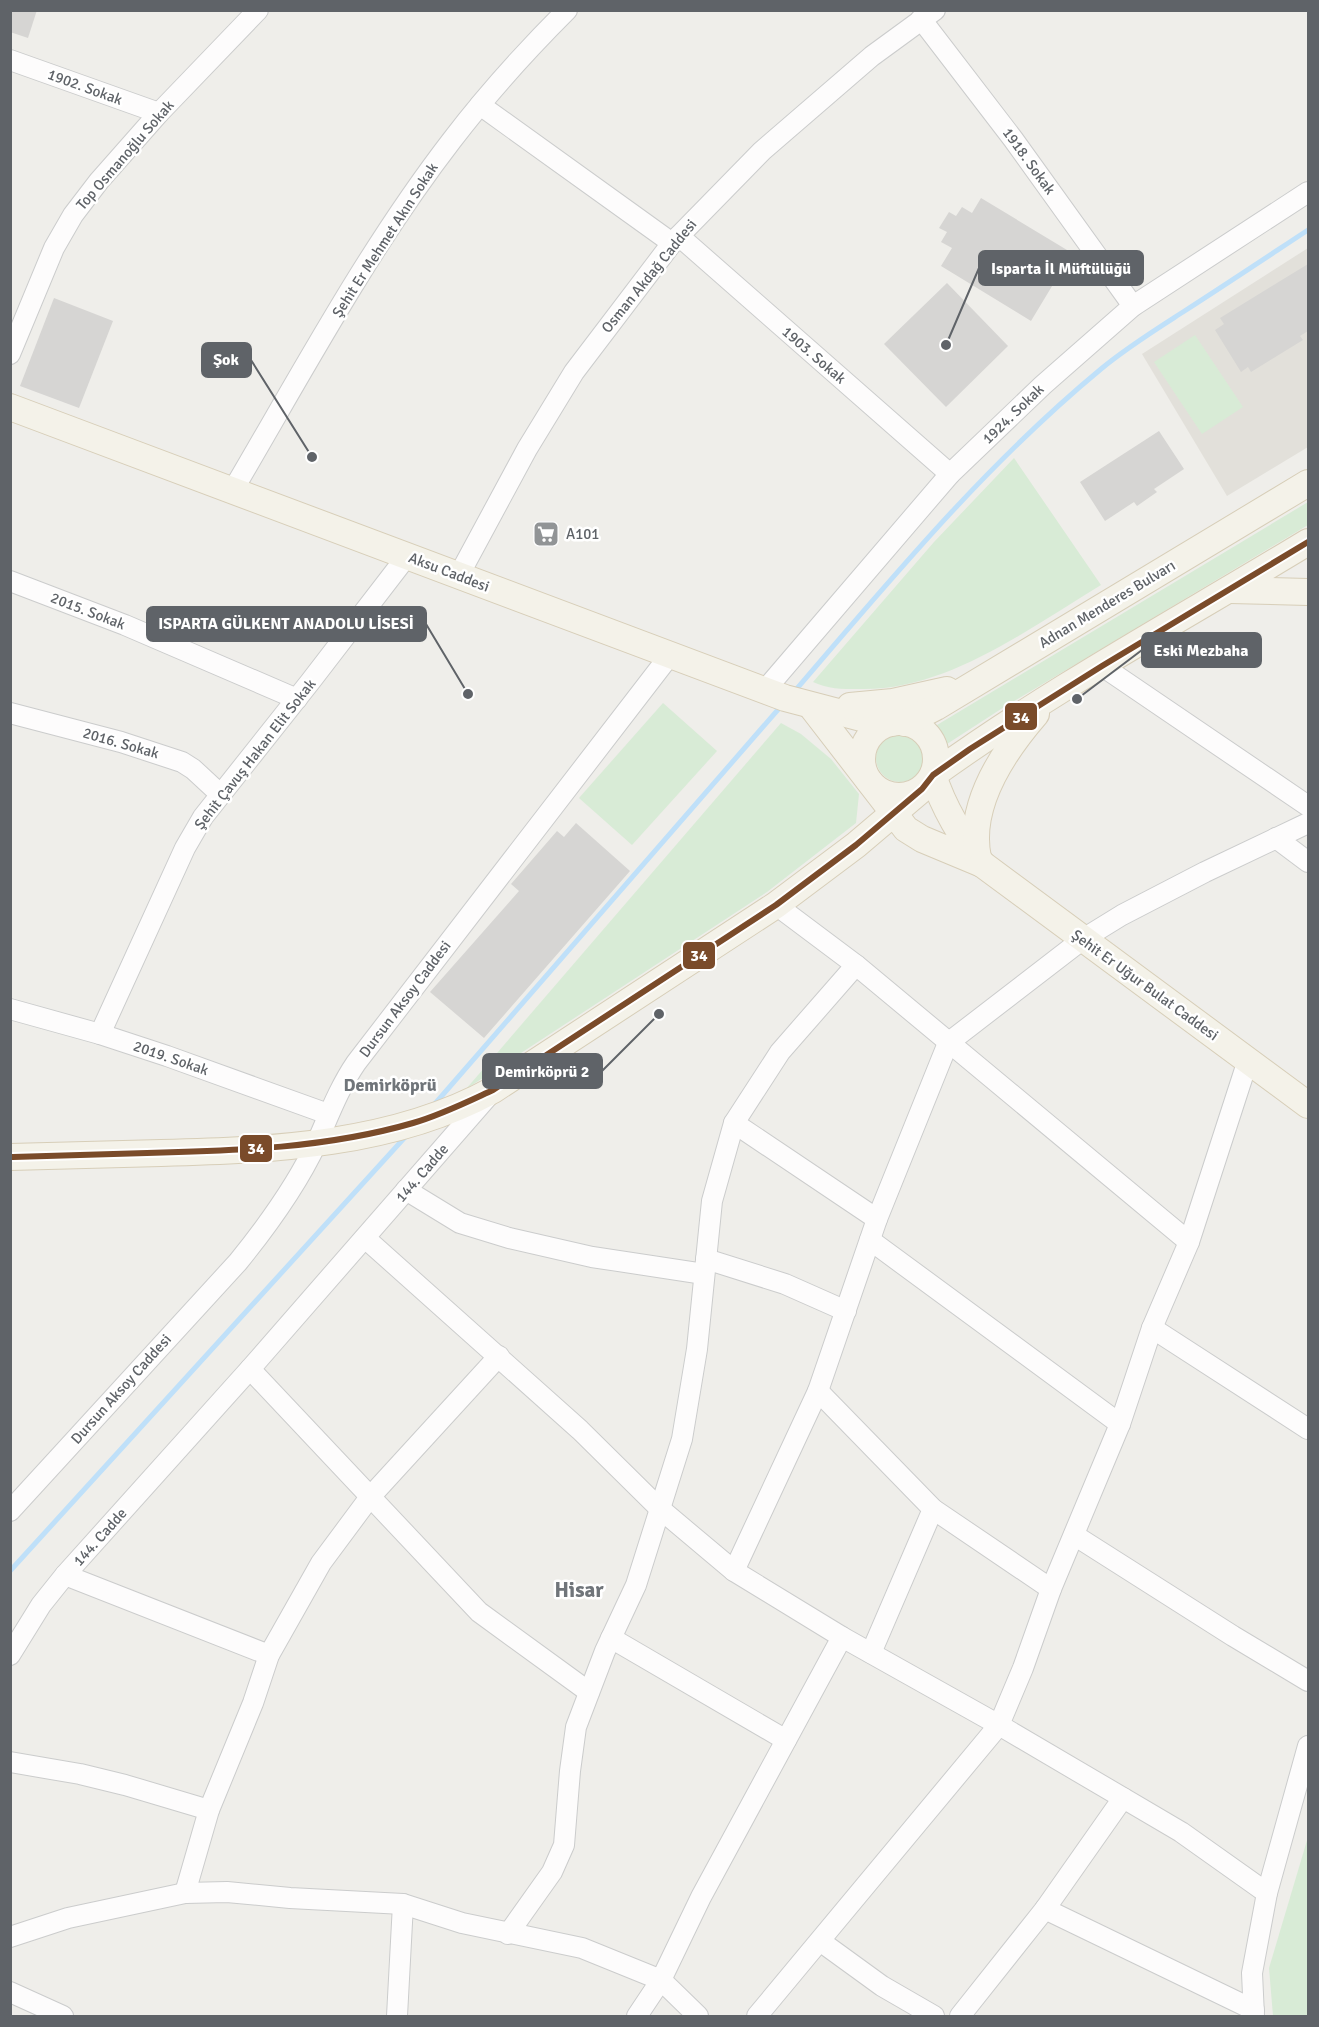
<svg xmlns="http://www.w3.org/2000/svg" width="1319" height="2027" viewBox="0 0 1319 2027" font-family="Signika,sans-serif">
  <style>
    .education { fill: #e2e0da }
    .green { fill: #d8ebd6 }
    .lines { fill: none; stroke-linecap: round; stroke-linejoin: round }
    .stream { stroke: #bfe0f9; stroke-width: 5 }
    .building { fill: #d6d5d3 }
    .minor-casing { stroke: #cbcccc; stroke-width: 22 }
    .major-casing { stroke: #d7ceb8; stroke-width: 28 }
    .minor { stroke: #fdfcfc; stroke-width: 20 }
    .major { stroke: #f4f2e9; stroke-width: 26 }
    .bus-1-casing { stroke: #fff; stroke-width: 10 }
    .bus-1 { stroke: #7a4b2a; stroke-width: 6 }
    .labels { text-anchor: middle; dominant-baseline: central; stroke-width: 5; stroke-linejoin: round; paint-order: stroke }
    .street-label { font-size: 15px; fill: #5f6368; stroke: #fff }
    .poi-label { font-size: 15px; fill: #5f6368; stroke: #fff; text-anchor: start }
    .quarter-label { font-size: 18px; font-weight: bold; fill: #70757a; stroke: #fff }
    .district-label { font-size: 21px; font-weight: bold; fill: #70757a; stroke: #fff }
    .leader { fill: none; stroke: #5f6368; stroke-width: 2 }
    .callout-dot { fill: #5f6368; stroke: #fff; stroke-width: 2 }
    .callout { fill: #5f6368; stroke: #5f6368; stroke-width: 2 }
    .callout-label { font-size: 16px; text-anchor: middle; font-weight: bold; fill: #fff }
    .line-badge { stroke: #fff; stroke-width: 2 }
    .badge-label { font-size: 16px; text-anchor: middle; font-weight: bold; fill: #fff }
  </style>
  <rect width="100%" height="100%" fill="#efeeea"/>
  <path class="education" d="M 1308,248 L 1308,447 L 1227,496 L 1142,354 Z"/>
  <g class="green">
    <path d="M 1195,335 L 1243,407 L 1202,434 L 1154,362 Z"/>
    <path d="M 1014,458 L 1101,585 C 1028,629 945,692 858,689 C 841,689 828,689 813,682 L 934,542 Z"/>
    <path d="M 1308,502 L 1308,525 L 1001,709 L 947,744 L 945,744 L 936,728 L 937,725 Z"/>
    <path d="M 663,703 L 717,751 L 632,845 L 579,798 Z"/>
    <path d="M 781,723 L 801,734 L 831,759 L 859,794 L 856,823 L 767,892 L 466,1089 Z"/>
    <circle cx="900" cy="758" r="24"/>
    <path d="M 1308,1837 L 1308,2016 L 1273,2016 L 1269,1968 Z"/>
  </g>
  <g class="lines">
    <g class="stream">
      <path d="M 794,692 C 891,579 986,464 1101,369 C 1126,348 1155,330 1183,312 C 1225,285 1267,257 1308,230"/>
      <path d="M 433,1106 L 782,705"/>
      <path d="M 10,1571 L 407,1135"/>
    </g>
  </g>
  <g class="building">
    <path d="M 10,10 L 37,10 L 28,38 L 10,32 Z"/>
    <path d="M 981,198 L 1072,253 L 1031,321 L 941,266 L 952,248 L 941,242 L 947,232 L 939,228 L 949,212 L 956,216 L 962,207 L 972,213 Z"/>
    <path d="M 1308,264 L 1308,331 L 1300,336 L 1303,340 L 1251,372 L 1248,367 L 1241,372 L 1215,330 L 1224,324 L 1220,318 Z"/>
    <path d="M 947,283 L 1008,346 L 946,407 L 884,344 Z"/>
    <path d="M 54,298 L 113,321 L 79,408 L 20,386 Z"/>
    <path d="M 1159,431 L 1184,469 L 1154,489 L 1157,492 L 1137,506 L 1134,502 L 1105,521 L 1080,482 Z"/>
    <path d="M 576,823 L 630,871 L 484,1038 L 430,992 L 519,891 L 511,884 L 557,831 L 564,837 Z"/>
  </g>
  <g class="lines">
    <g class="minor-casing">
      <g id="minor">
        <path d="M 921,19 L 1013,139 L 1133,306"/>
        <path d="M 10,60 L 159,113"/>
        <path d="M 480,105 L 672,243"/>
        <path d="M 679,236 L 950,474"/>
        <path d="M 10,354 L 54,248 L 73,215 L 99,181 L 159,113 L 258,10"/>
        <path d="M 233,490 C 303,371 368,249 452,140 C 487,94 526,51 567,10"/>
        <path d="M 459,575 L 527,449 L 574,372 L 672,243 L 762,151 L 872,56 L 935,10"/>
        <path d="M 10,581 L 125,625 L 297,699"/>
        <path d="M 1102,666 L 1308,806"/>
        <path d="M 765,690 L 950,474 L 1043,385 L 1133,306 L 1308,192"/>
        <path d="M 10,713 L 121,742 L 182,762 L 193,769 L 220,794"/>
        <path d="M 1276,838 L 1308,862"/>
        <path d="M 776,905 L 856,965 L 1189,1242"/>
        <path d="M 10,1009 L 100,1034 L 167,1056 L 328,1114"/>
        <path d="M 100,1034 L 185,848 L 203,817 L 310,682 L 407,556"/>
        <path d="M 734,1123 L 877,1219"/>
        <path d="M 406,1190 L 460,1223 L 509,1238 L 592,1257 L 704,1274"/>
        <path d="M 365,1238 L 580,1430 L 659,1508 L 734,1571 L 842,1637 L 999,1725 L 1181,1832 L 1267,1893"/>
        <path d="M 870,1240 L 1120,1424"/>
        <path d="M 706,1259 L 785,1284 L 846,1311"/>
        <path d="M 1152,1328 L 1308,1429"/>
        <path d="M 250,1369 L 479,1612 L 589,1692"/>
        <path d="M 818,1391 L 933,1509 L 1051,1589"/>
        <path d="M 10,1511 L 238,1262 C 268,1225 297,1185 317,1142 C 329,1115 339,1088 356,1063 L 670,655"/>
        <path d="M 1074,1535 L 1233,1636 L 1308,1681"/>
        <path d="M 734,1571 L 818,1391 L 877,1219 L 948,1043 L 1083,939 L 1122,915 L 1205,872 L 1308,823"/>
        <path d="M 65,1575 L 269,1655"/>
        <path d="M 611,1638 L 786,1740"/>
        <path d="M 871,1653 L 933,1509"/>
        <path d="M 10,1655 L 41,1605 L 65,1575 L 250,1369 L 490,1094"/>
        <path d="M 10,1762 L 80,1774 L 125,1785 L 209,1810"/>
        <path d="M 185,1893 L 209,1810 L 253,1703 L 269,1655 L 321,1563 L 370,1497 L 499,1356"/>
        <path d="M 1045,1909 L 1254,2010"/>
        <path d="M 508,1934 L 552,1872 L 564,1845 L 570,1771 L 576,1727 L 605,1651 L 636,1585 L 682,1439 L 697,1349 L 712,1201 L 734,1123 L 780,1052 L 856,965"/>
        <path d="M 10,1937 L 68,1918 L 185,1893 L 227,1892 L 290,1898 L 403,1904 L 462,1923 L 582,1948 L 661,1980 L 698,2016"/>
        <path d="M 820,1941 L 882,1986 L 934,2016"/>
        <path d="M 10,1992 L 63,2016"/>
        <path d="M 397,2016 L 403,1904"/>
        <path d="M 637,2016 L 661,1980 L 701,1897 L 842,1637"/>
        <path d="M 757,2016 L 999,1725 L 1023,1668 L 1051,1589 L 1120,1424 L 1152,1328 L 1189,1242 L 1248,1060"/>
        <path d="M 960,2016 L 1045,1909 L 1123,1798"/>
        <path d="M 1254,2016 L 1252,1973 L 1267,1893 L 1308,1746"/>
      </g>
    </g>
    <g class="major-casing">
      <g id="major">
        <path d="M 10,407 L 785,698 L 861,718 L 892,723"/>
        <path d="M 1230,590 L 1308,592"/>
        <path d="M 811,706 L 906,829 L 922,839 L 982,864 C 961,836 944,809 933,775"/>
        <path d="M 850,706 L 893,702 L 947,690"/>
        <circle cx="899" cy="759" r="37"/>
        <path d="M 905,723 L 936,707 L 1308,483"/>
        <path d="M 933,775 C 1052,689 1183,618 1308,542"/>
        <path d="M 978,858 C 967,806 1004,751 1036,714"/>
        <path d="M 982,864 L 1308,1105"/>
        <path d="M 10,1157 C 61,1156 111,1154 161,1153 C 273,1150 393,1145 493,1090 L 776,905 L 856,845 L 922,789"/>
      </g>
    </g>
    <use href="#minor" class="minor"/>
    <use href="#major" class="major"/>
    <g class="bus-1-casing">
      <path id="bus-1" d="M 10,1157 C 56,1156 102,1154 147,1153 C 236,1151 327,1148 413,1123 C 441,1115 467,1102 493,1090 L 776,905 L 856,845 L 922,789 L 933,775 L 970,749 L 1102,666 L 1308,542"/>
    </g>
    <use href="#bus-1" class="bus-1"/>
  </g>
  <defs>
    <g id="supermarket-square" transform="scale(1.35)"><rect x="-9" y="-9" width="18" height="18" rx="4" fill="#919496" stroke="#fff"/><path d="M-6-5.5h2.5l.6 2H6L4.5 2H-2.5L-4.4-4H-6ZM-1.5 3.2a1.3 1.3 0 1 0 .1 0ZM3 3.2a1.3 1.3 0 1 0 .1 0Z" fill="#fff"/></g>
  </defs>
  <g fill-rule="evenodd">
    <use href="#supermarket-square" x="546" y="534"/>
  </g>
  <g class="labels">
    <g class="street-label">
      <text transform="translate(85 87) rotate(20)">1902. Sokak</text>
      <text transform="translate(125 155) rotate(-49)">Top Osmanoğlu Sokak</text>
      <text transform="translate(1029 161) rotate(54)">1918. Sokak</text>
      <text transform="translate(385 240) rotate(-57)">Şehit Er Mehmet Akın Sokak</text>
      <text transform="translate(649 276) rotate(-51)">Osman Akdağ Caddesi</text>
      <text transform="translate(814 355) rotate(41)">1903. Sokak</text>
      <text transform="translate(1013 414) rotate(-44)">1924. Sokak</text>
      <text transform="translate(449 572) rotate(21)">Aksu Caddesi</text>
      <text transform="translate(1107 604) rotate(-31)">Adnan Menderes Bulvarı</text>
      <text transform="translate(88 611) rotate(21)">2015. Sokak</text>
      <text transform="translate(121 743) rotate(16)">2016. Sokak</text>
      <text transform="translate(255 754) rotate(-52)">Şehit Çavuş Hakan Elit Sokak</text>
      <text transform="translate(1145 985) rotate(36)">Şehit Er Uğur Bulat Caddesi</text>
      <text transform="translate(405 999) rotate(-53)">Dursun Aksoy Caddesi</text>
      <text transform="translate(171 1058) rotate(19)">2019. Sokak</text>
      <text transform="translate(422 1173) rotate(-49)">144. Cadde</text>
      <text transform="translate(121 1389) rotate(-48)">Dursun Aksoy Caddesi</text>
      <text transform="translate(100 1537) rotate(-48)">144. Cadde</text>
    </g>
    <g class="poi-label">
      <text x="566" y="534">A101</text>
    </g>
    <g class="quarter-label">
      <text x="390" y="1085">Demirköprü</text>
    </g>
    <g class="district-label">
      <text x="579" y="1590">Hisar</text>
    </g>
  </g>
  <path class="leader" d="M946 345L979 268M312 457L251 360M468 694L426 624M1077 699L1142 650M659 1014L602 1071"/>
  <g class="callout-dot">
    <circle cx="946" cy="345" r="6"/>
    <circle cx="312" cy="457" r="6"/>
    <circle cx="468" cy="694" r="6"/>
    <circle cx="1077" cy="699" r="6"/>
    <circle cx="659" cy="1014" r="6"/>
  </g>
  <g class="callout">
    <rect x="979" y="251" width="164" height="34" rx="6"/>
    <rect x="202" y="343" width="49" height="34" rx="6"/>
    <rect x="147" y="607" width="279" height="34" rx="6"/>
    <rect x="1142" y="633" width="119" height="34" rx="6"/>
    <rect x="483" y="1054" width="119" height="34" rx="6"/>
  </g>
  <g class="callout-label">
    <text x="1061" y="274">Isparta İl Müftülüğü</text>
    <text x="226" y="365">Şok</text>
    <text x="286" y="629">ISPARTA GÜLKENT ANADOLU LİSESİ</text>
    <text x="1201" y="656">Eski Mezbaha</text>
    <text x="542" y="1077">Demirköprü 2</text>
  </g>
  <g class="line-badge">
    <rect x="1004" y="702" width="34" height="29" rx="6" fill="#7a4b2a"/>
    <rect x="682" y="941" width="34" height="29" rx="6" fill="#7a4b2a"/>
    <rect x="239" y="1134" width="34" height="29" rx="6" fill="#7a4b2a"/>
  </g>
  <g class="badge-label">
    <text x="1021" y="723">34</text>
    <text x="699" y="961">34</text>
    <text x="256" y="1154">34</text>
  </g>
  <rect width="1319" height="2027" fill="none" stroke="#5f6368" stroke-width="24"/>
</svg>
